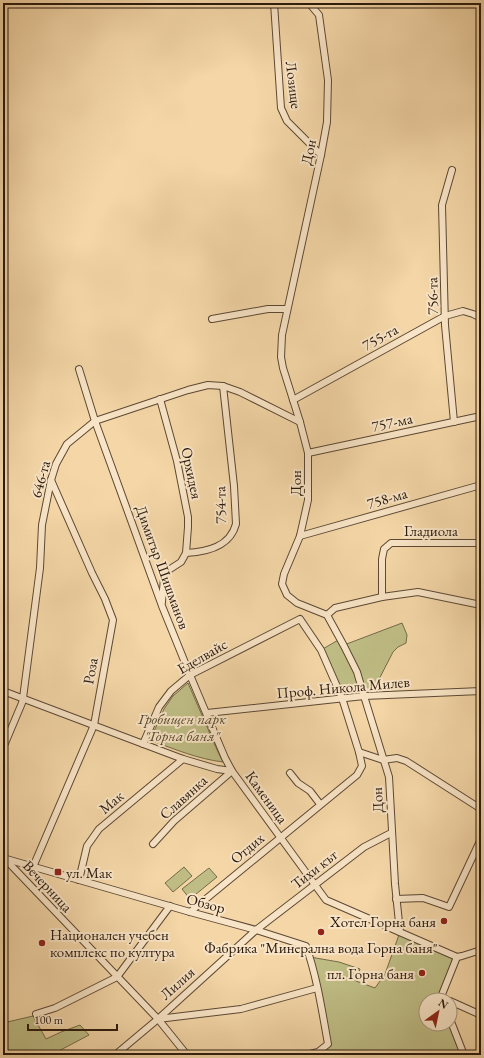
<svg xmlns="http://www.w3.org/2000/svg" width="484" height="1058" viewBox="0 0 484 1058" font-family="'EB Garamond',serif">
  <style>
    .green { fill: #bfbd85; stroke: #746b49 }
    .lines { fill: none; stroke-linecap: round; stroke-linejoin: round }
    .minor-casing { stroke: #5c4834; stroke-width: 8 }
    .minor { stroke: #f8e4c6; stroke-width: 6 }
    .poi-dot { fill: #8f2418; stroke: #f8e4c6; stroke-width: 1.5 }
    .labels { text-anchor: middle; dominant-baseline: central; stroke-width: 4; stroke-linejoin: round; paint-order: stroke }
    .street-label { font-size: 15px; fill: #2a190d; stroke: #f8e4c6 }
    .park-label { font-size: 15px; font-style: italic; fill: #574a31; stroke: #f8e4c6 }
    .poi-label { font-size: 15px; fill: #2a190d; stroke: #f8e4c6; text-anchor: start }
  </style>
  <rect width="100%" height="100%" fill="#f4d6a7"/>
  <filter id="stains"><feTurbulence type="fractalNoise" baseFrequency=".005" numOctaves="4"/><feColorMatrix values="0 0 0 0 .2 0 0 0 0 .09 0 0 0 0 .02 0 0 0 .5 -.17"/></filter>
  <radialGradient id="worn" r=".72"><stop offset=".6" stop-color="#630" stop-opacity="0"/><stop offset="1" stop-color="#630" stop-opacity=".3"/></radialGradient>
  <g class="green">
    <path d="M 402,623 L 407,635 L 406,643 L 398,647 L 393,652 L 374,689 L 364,696 L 342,698 L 321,650 L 340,639 L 344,645 Z"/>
    <path d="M 188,683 L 218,752 L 223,762 C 198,759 174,749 150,740 L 164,709 L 173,696 Z"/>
    <path d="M 184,867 L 192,876 L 173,892 L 165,883 Z"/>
    <path d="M 209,868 L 217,877 L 190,899 L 182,889 Z"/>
    <path d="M 400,932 L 457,957 L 441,997 L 442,1000 L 426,1000 L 426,1024 L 450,1024 L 464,1055 L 311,1055 L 328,1043 L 310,957 L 339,962 L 360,969 L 356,981 L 375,988 L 385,974 Z"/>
    <path d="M 33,1016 L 46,1039 L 61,1032 L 80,1025 L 89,1035 L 51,1055 L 3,1055 L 3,1023 Z"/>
  </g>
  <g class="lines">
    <g class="minor-casing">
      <g id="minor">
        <path d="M 274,3 L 281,108 L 287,121 L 321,155"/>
        <path d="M 309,3 L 319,15 L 328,80 L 327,122 L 321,155 L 282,335 L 281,357 L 283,368 L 300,422 L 308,453 L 308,500 L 300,536 L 284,574 L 282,584 L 287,595 L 297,603 L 327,615 L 344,646 L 357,672 L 364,696 L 389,777 L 395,884 L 400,932"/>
        <path d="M 452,170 L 442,205 L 445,325 L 454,422"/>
        <path d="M 212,319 L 268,309 L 287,309"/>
        <path d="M 79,369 L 95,421 L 162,606 L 190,675 L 225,758 L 232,771 L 174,821 L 153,844"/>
        <path d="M 160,399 L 177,461 L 188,517 L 188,527 L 186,553 L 181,562 L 167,571 L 164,578 L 162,602"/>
        <path d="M 293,400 L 445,316 L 463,311 L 473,314 L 481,318"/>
        <path d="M 308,453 L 481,416"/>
        <path d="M 300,536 L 481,485"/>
        <path d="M 186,553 C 207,552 230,547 236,524 L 234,486 L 223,386"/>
        <path d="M 382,597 L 382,559 L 384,549 L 391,543 L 481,543"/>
        <path d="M 327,615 L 335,608 L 382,597 L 418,592 L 481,605"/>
        <path d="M 3,691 L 183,759 L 217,769 L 232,771 L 326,900 L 457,957"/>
        <path d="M 207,713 L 364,696 L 481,691"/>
        <path d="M 143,744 L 159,707 L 171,691 L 190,675 L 300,619 L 321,650 L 342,698 L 359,752 L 362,766 L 357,775 L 190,912"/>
        <path d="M 3,748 L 22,703 L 23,698 L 40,568 L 42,525 L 51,480 L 56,464 L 67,444 L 95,421 L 188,390 L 208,385 L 223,386 L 240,392 L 300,422"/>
        <path d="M 359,752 L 383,760 L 397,758 L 406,761 L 481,809"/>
        <path d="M 290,773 L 298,783 L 310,791 L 320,804"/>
        <path d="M 3,858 L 190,912 L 256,930 L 306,946 C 317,977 322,1011 328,1044 L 318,1052 L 306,1055"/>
        <path d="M 6,860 L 158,1019 L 187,1055"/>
        <path d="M 33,867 L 94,725 L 113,620 L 105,599 L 92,573 L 51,480"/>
        <path d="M 79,880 L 87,846 L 99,829 L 183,759"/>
        <path d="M 396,899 L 423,898 L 449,907 L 481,839"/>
        <path d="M 457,957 L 462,956 L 481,950"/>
        <path d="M 441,997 L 457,957"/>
        <path d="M 450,1001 L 481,1015"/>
        <path d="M 36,1014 L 55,1008 L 117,977 L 170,906"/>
        <path d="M 158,1019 L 241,1009 L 317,988"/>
        <path d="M 450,1019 L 464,1055"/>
        <path d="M 115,1055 L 158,1019 L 256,930 L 364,847 L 391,833"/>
      </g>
    </g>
    <use href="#minor" class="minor"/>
  </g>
  <g class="poi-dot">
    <rect x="54" y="868" width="8" height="8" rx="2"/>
    <circle cx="444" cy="921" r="4"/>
    <circle cx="321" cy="932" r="4"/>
    <circle cx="42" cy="943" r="4"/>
    <circle cx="422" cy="973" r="4"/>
  </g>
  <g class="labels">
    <g class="street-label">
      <text transform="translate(294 85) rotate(83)">Лозище</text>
      <text transform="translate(308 152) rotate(-78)">Дон</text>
      <text transform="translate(432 296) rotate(-91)">756-та</text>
      <text transform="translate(380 337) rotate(-29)">755-та</text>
      <text transform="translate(392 422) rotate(-12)">757-ма</text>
      <text transform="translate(192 473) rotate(78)">Орхидея</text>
      <text transform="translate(40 479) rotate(-75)">646-та</text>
      <text transform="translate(295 483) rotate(-90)">Дон</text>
      <text transform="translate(387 498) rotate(-16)">758-ма</text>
      <text transform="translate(220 505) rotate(-91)">754-та</text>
      <text x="431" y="530">Гладиола</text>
      <text transform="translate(163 567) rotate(70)">Димитър Шишманов</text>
      <text transform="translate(202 656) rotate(-30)">Еделвайс</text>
      <text transform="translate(90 671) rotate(-80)">Роза</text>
      <text transform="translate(343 687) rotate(-5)">Проф. Никола Милев</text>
      <text transform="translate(183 797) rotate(-42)">Славянка</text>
      <text transform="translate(267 797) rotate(54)">Каменица</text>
      <text transform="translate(377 800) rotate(-93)">Дон</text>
      <text transform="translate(111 802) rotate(-40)">Мак</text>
      <text transform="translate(247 848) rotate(-40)">Отдих</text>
      <text transform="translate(314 869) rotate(-38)">Тихи кът</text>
      <text transform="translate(48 886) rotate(47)">Вечерница</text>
      <text transform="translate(206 903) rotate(15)">Обзор</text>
      <text transform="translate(177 983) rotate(-42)">Лилия</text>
    </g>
    <g class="park-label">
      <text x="182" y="718">Гробищен парк<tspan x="182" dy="17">"Горна баня"</tspan></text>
    </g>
    <g class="poi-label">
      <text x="66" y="872">ул. Мак</text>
      <text x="436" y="921" text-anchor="end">Хотел Горна баня</text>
      <text x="50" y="934">Национален учебен<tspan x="50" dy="17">комплекс по култура</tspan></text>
      <text x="321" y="947" text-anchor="middle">Фабрика "Минерална вода Горна баня"</text>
      <text x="414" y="973" text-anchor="end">пл. Горна баня</text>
    </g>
  </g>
  <rect width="484" height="1058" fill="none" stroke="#f4d6a7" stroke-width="16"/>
  <rect x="4" y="4" width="476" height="1050" fill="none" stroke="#2a190d" stroke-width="2"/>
  <rect x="8" y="8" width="468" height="1042" fill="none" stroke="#2a190d"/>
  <g transform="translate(438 1012) rotate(33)"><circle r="19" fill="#f8e4c6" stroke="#a6937c"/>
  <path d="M0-3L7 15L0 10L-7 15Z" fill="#8f2418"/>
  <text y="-6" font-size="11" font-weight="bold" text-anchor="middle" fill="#2a190d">N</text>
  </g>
  <path d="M28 1024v6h89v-6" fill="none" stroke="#2a190d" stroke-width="2"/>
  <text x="34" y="1024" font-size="12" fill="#2a190d" stroke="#f8e4c6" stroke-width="3" paint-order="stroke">100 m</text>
  <rect width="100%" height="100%" filter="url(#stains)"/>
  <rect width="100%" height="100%" fill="url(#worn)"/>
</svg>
